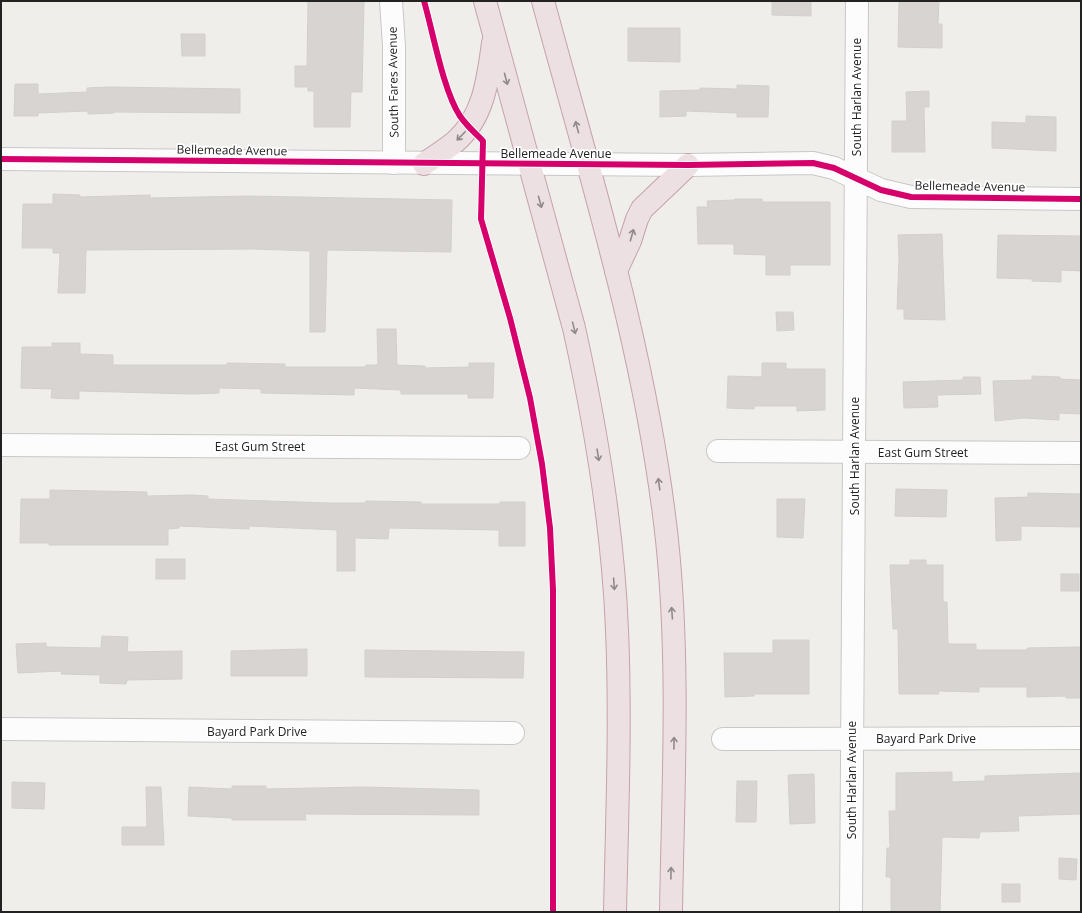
<svg xmlns="http://www.w3.org/2000/svg" width="1082" height="913" viewBox="0 0 1082 913" font-family="'Open Sans',sans-serif">
  <style>
    .building { fill: #d7d4d2; stroke: #d3d0cc }
    .lines { fill: none; stroke-linecap: round; stroke-linejoin: round }
    .minor-casing { stroke: #c9c8c7; stroke-width: 24 }
    .highway-casing { stroke: #c5a2ac; stroke-width: 24 }
    .minor { stroke: #fdfcfc; stroke-width: 22 }
    .highway { stroke: #ece0e2; stroke-width: 22 }
    .cycleway-casing { stroke: #fff; stroke-width: 8 }
    .cycleway { stroke: #d6006c; stroke-width: 6 }
    .oneway { stroke: #918a8c }
    .labels { text-anchor: middle; dominant-baseline: central; stroke-width: 3.5; stroke-linejoin: round; paint-order: stroke }
    .street-label { font-size: 12px; fill: #222; stroke: #fff }
  </style>
  <rect width="100%" height="100%" fill="#f0eeeb"/>
  <g class="building">
    <path d="M 308,1 L 364,1 L 362,92 L 351,92 L 350,127 L 314,127 L 314,91 L 308,91 L 308,87 L 295,87 L 295,66 L 307,66 Z"/>
    <path d="M 772,1 L 811,1 L 811,16 L 772,15 Z"/>
    <path d="M 899,1 L 939,1 L 938,24 L 942,24 L 942,48 L 898,47 Z"/>
    <path d="M 628,28 L 680,28 L 680,62 L 628,61 Z"/>
    <path d="M 181,34 L 205,34 L 205,56 L 182,56 Z"/>
    <path d="M 15,84 L 38,84 L 38,94 L 87,92 L 87,88 L 108,87 L 240,89 L 240,113 L 114,112 L 114,113 L 88,114 L 88,111 L 38,113 L 38,116 L 14,116 Z"/>
    <path d="M 737,85 L 769,86 L 768,117 L 737,117 L 737,113 L 686,111 L 686,116 L 660,117 L 660,91 L 700,90 L 700,88 L 737,89 Z"/>
    <path d="M 929,91 L 929,107 L 924,107 L 925,152 L 892,152 L 892,121 L 907,121 L 906,92 Z"/>
    <path d="M 1026,116 L 1056,117 L 1056,151 L 992,148 L 992,122 L 1026,123 Z"/>
    <path d="M 53,194 L 80,195 L 80,197 L 150,195 L 150,198 L 249,196 L 452,200 L 451,252 L 327,250 L 325,332 L 310,332 L 310,251 L 254,249 L 86,250 L 85,293 L 58,293 L 60,253 L 53,253 L 53,248 L 22,248 L 23,204 L 53,204 Z"/>
    <path d="M 735,199 L 762,199 L 762,202 L 830,202 L 830,265 L 790,265 L 790,275 L 766,275 L 766,255 L 734,254 L 734,244 L 698,244 L 697,207 L 708,207 L 707,201 L 735,200 Z"/>
    <path d="M 942,234 L 945,320 L 904,319 L 904,309 L 897,309 L 899,259 L 898,235 Z"/>
    <path d="M 998,235 L 1081,236 L 1081,271 L 1061,270 L 1061,282 L 1032,281 L 1032,279 L 997,278 Z"/>
    <path d="M 776,312 L 793,312 L 794,330 L 777,331 Z"/>
    <path d="M 377,329 L 396,329 L 397,365 L 425,366 L 425,368 L 469,367 L 469,363 L 494,363 L 493,398 L 468,398 L 468,394 L 401,394 L 401,390 L 354,388 L 354,395 L 261,393 L 261,389 L 219,388 L 219,393 L 192,394 L 79,391 L 79,399 L 51,398 L 52,389 L 21,388 L 22,347 L 52,347 L 52,343 L 80,343 L 80,354 L 113,355 L 113,365 L 227,365 L 227,363 L 285,364 L 285,367 L 366,367 L 366,365 L 378,365 Z"/>
    <path d="M 762,363 L 786,363 L 786,369 L 825,369 L 825,410 L 797,411 L 797,406 L 754,406 L 754,409 L 727,408 L 728,376 L 762,377 Z"/>
    <path d="M 1032,376 L 1060,377 L 1060,379 L 1081,380 L 1081,414 L 1059,413 L 1059,420 L 1024,418 L 995,421 L 993,381 L 1032,380 Z"/>
    <path d="M 963,377 L 980,377 L 981,394 L 937,395 L 938,407 L 904,408 L 903,382 L 963,380 Z"/>
    <path d="M 896,489 L 947,490 L 946,517 L 895,516 Z"/>
    <path d="M 50,490 L 147,492 L 147,496 L 191,495 L 208,496 L 208,499 L 329,503 L 365,503 L 366,501 L 421,502 L 421,504 L 500,504 L 500,502 L 525,502 L 525,546 L 499,546 L 499,530 L 389,528 L 388,539 L 355,538 L 355,571 L 337,571 L 337,530 L 249,526 L 249,529 L 179,526 L 179,528 L 168,529 L 168,545 L 49,545 L 49,543 L 20,543 L 21,499 L 50,499 Z"/>
    <path d="M 1028,493 L 1081,494 L 1081,527 L 1021,526 L 1021,540 L 996,541 L 995,498 L 1028,497 Z"/>
    <path d="M 777,499 L 805,499 L 803,538 L 777,537 Z"/>
    <rect x="156" y="559" width="29" height="20"/>
    <path d="M 910,560 L 926,560 L 926,565 L 943,565 L 943,602 L 947,602 L 948,644 L 976,644 L 976,650 L 1027,650 L 1027,648 L 1081,647 L 1081,698 L 1066,698 L 1066,696 L 1027,697 L 1027,687 L 979,687 L 979,692 L 938,691 L 939,694 L 899,694 L 898,629 L 893,629 L 890,565 L 910,565 Z"/>
    <rect x="1061" y="574" width="18" height="17"/>
    <path d="M 102,636 L 128,637 L 127,652 L 182,651 L 182,679 L 127,680 L 126,684 L 100,683 L 100,675 L 61,674 L 62,671 L 18,673 L 16,644 L 46,643 L 46,647 L 101,648 Z"/>
    <path d="M 773,640 L 809,640 L 809,694 L 754,694 L 754,696 L 725,697 L 724,653 L 773,653 Z"/>
    <path d="M 307,649 L 307,676 L 231,676 L 231,651 Z"/>
    <path d="M 365,650 L 524,652 L 523,678 L 365,677 Z"/>
    <path d="M 952,772 L 952,782 L 985,781 L 985,776 L 1081,773 L 1081,814 L 1018,816 L 1019,831 L 980,832 L 979,838 L 942,837 L 940,912 L 891,912 L 891,877 L 886,877 L 887,848 L 890,848 L 889,811 L 896,811 L 896,773 Z"/>
    <path d="M 814,774 L 815,823 L 790,824 L 788,775 Z"/>
    <path d="M 737,781 L 757,781 L 756,822 L 736,822 Z"/>
    <path d="M 12,782 L 45,783 L 44,809 L 12,808 Z"/>
    <path d="M 232,786 L 266,786 L 266,789 L 363,787 L 479,790 L 479,815 L 305,814 L 306,820 L 232,820 L 232,818 L 188,816 L 189,787 L 232,789 Z"/>
    <path d="M 146,787 L 161,787 L 164,845 L 122,845 L 122,827 L 147,827 Z"/>
    <path d="M 1059,858 L 1077,859 L 1076,880 L 1059,879 Z"/>
    <rect x="1002" y="884" width="18" height="18"/>
  </g>
  <g class="lines">
    <g class="minor-casing">
      <g id="minor">
        <path d="M 391,1 L 394,46 L 394,163"/>
        <path d="M 1,159 L 688,165 L 813,163 L 834,168 L 881,190 L 911,197 L 1081,199"/>
        <path d="M 1,445 L 519,448"/>
        <path d="M 718,451 L 1081,453"/>
        <path d="M 1,729 L 513,733"/>
        <path d="M 723,739 L 1081,738"/>
        <path d="M 851,912 L 857,1"/>
      </g>
    </g>
    <g class="highway-casing">
      <g id="highway">
        <path d="M 485,1 L 574,328 C 596,427 613,529 617,630 C 621,724 617,818 615,912"/>
        <path d="M 543,1 C 591,179 647,356 667,540 C 680,664 673,788 671,912"/>
        <path d="M 424,164 C 434,157 445,150 455,142 C 484,117 488,79 493,43"/>
        <path d="M 616,271 L 630,241 L 637,219 L 642,209 L 688,165"/>
      </g>
    </g>
    <use href="#minor" class="minor"/>
    <use href="#highway" class="highway"/>
    <g class="cycleway-casing">
      <g id="cycleway">
        <path d="M 424,1 C 433,32 443,90 460,116 C 466,125 475,133 483,141 L 481,219 L 510,318 L 530,398 L 542,464 L 550,528 L 553,590 L 553,912"/>
        <path d="M 1,159 L 688,165 L 813,163 L 834,168 L 881,190 L 911,197 L 1081,199"/>
      </g>
    </g>
    <use href="#cycleway" class="cycleway"/>
  </g>
  <defs><path id="oneway-shaft" d="M-6 0H5M1.5-3L5.5 0L1.5 3" fill="none" stroke-width="1.6" stroke-linecap="round" stroke-linejoin="round"/></defs>
  <g class="oneway">
    <use href="#oneway-shaft" transform="translate(506 79) rotate(75)"/>
    <use href="#oneway-shaft" transform="translate(577 127) rotate(-105)"/>
    <use href="#oneway-shaft" transform="translate(461 136) rotate(134)"/>
    <use href="#oneway-shaft" transform="translate(540 202) rotate(75)"/>
    <use href="#oneway-shaft" transform="translate(632 235) rotate(-74)"/>
    <use href="#oneway-shaft" transform="translate(574 328) rotate(76)"/>
    <use href="#oneway-shaft" transform="translate(598 455) rotate(81)"/>
    <use href="#oneway-shaft" transform="translate(659 484) rotate(-98)"/>
    <use href="#oneway-shaft" transform="translate(614 584) rotate(86)"/>
    <use href="#oneway-shaft" transform="translate(672 613) rotate(-94)"/>
    <use href="#oneway-shaft" transform="translate(674 743) rotate(-89)"/>
    <use href="#oneway-shaft" transform="translate(671 873) rotate(-89)"/>
  </g>
  <g class="labels">
    <g class="street-label">
      <text transform="translate(393 82) rotate(-91)">South Fares Avenue</text>
      <text transform="translate(856 97) rotate(-90)">South Harlan Avenue</text>
      <text transform="translate(232 150) rotate(1)">Bellemeade Avenue</text>
      <text x="556" y="153">Bellemeade Avenue</text>
      <text transform="translate(970 186) rotate(1)">Bellemeade Avenue</text>
      <text x="260" y="446">East Gum Street</text>
      <text x="923" y="452">East Gum Street</text>
      <text transform="translate(854 456) rotate(-90)">South Harlan Avenue</text>
      <text x="257" y="731">Bayard Park Drive</text>
      <text x="926" y="738">Bayard Park Drive</text>
      <text transform="translate(851 780) rotate(-90)">South Harlan Avenue</text>
    </g>
  </g>
  <rect width="1082" height="913" fill="none" stroke="#222222" stroke-width="4"/>
</svg>
